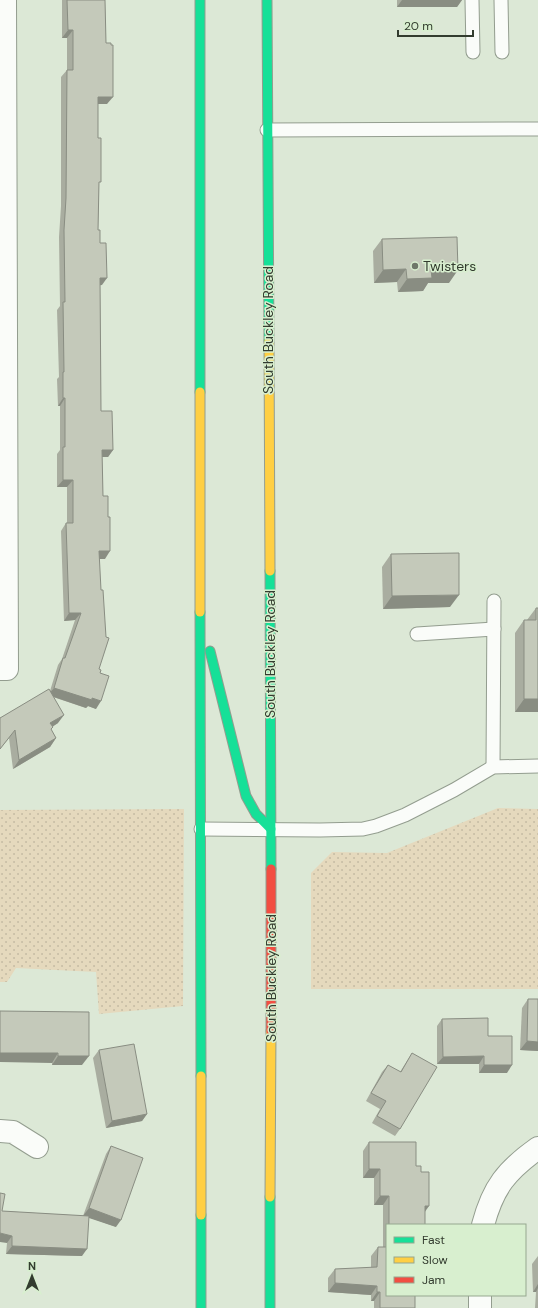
<svg xmlns="http://www.w3.org/2000/svg" width="538" height="1308" viewBox="0 0 538 1308" font-family="'DM Sans',sans-serif">
  <style>
    .grass { fill: url(#grass-dots) }
    .lines { fill: none; stroke-linecap: round; stroke-linejoin: round }
    .lane-casing { stroke: #939d8f; stroke-width: 15 }
    .street-casing { stroke: #939d8f; stroke-width: 24 }
    .fast-casing { stroke: #939d8f; stroke-width: 11 }
    .slow-casing { stroke: #939d8f; stroke-width: 11 }
    .jam-casing { stroke: #939d8f; stroke-width: 11 }
    .lane { stroke: #fafcf9; stroke-width: 13 }
    .street { stroke: #fafcf9; stroke-width: 22 }
    .fast { stroke: #16e098; stroke-width: 9 }
    .slow { stroke: #ffcf43; stroke-width: 9 }
    .jam { stroke: #f24e42; stroke-width: 9 }
    .wall { fill: #a9ada0 }
    .shaded-wall { fill: #898d82 }
    .building { fill: #c4c9ba; stroke: #898d82 }
    .poi-dot { fill: #6e7869; stroke: #d8efcf; stroke-width: 1.5 }
    .labels { text-anchor: middle; dominant-baseline: central; stroke-width: 3; stroke-linejoin: round; paint-order: stroke }
    .poi-label { font-size: 14px; fill: #333c2f; stroke: #d8efcf; text-anchor: start }
    .street-label { font-size: 14px; fill: #333c2f; stroke: #d8efcf }
  </style>
  <defs>
    <pattern id="grass-dots" width="8" height="8" patternUnits="userSpaceOnUse"><rect width="8" height="8" fill="#e5d9bd"/><path d="M2 2h.1M6 6h.1" fill="none" stroke="#c5bba3" stroke-width="1.8" stroke-linecap="round"/></pattern>
  </defs>
  <rect width="100%" height="100%" fill="#dce8d6"/>
  <g class="grass">
    <path d="M 498,808 L 538,809 L 538,989 L 311,989 L 311,873 L 332,852 L 387,853 Z"/>
    <path d="M 184,809 L 183,1006 L 99,1014 L 96,972 L 16,968 L 7,982 L 0,982 L 0,810 Z"/>
  </g>
  <g class="lines">
    <g class="lane-casing">
      <g id="lane">
        <path d="M 472,0 L 473,52"/>
        <path d="M 501,0 L 502,52"/>
        <path d="M 267,130 L 538,129"/>
        <path d="M 417,634 L 494,629"/>
        <path d="M 493,767 L 494,601"/>
        <path d="M 201,829 L 320,830 L 363,829 L 376,826 L 405,815 L 454,790 L 493,767 L 538,766"/>
      </g>
    </g>
    <g class="street-casing">
      <g id="street">
        <path d="M 0,669 L 7,669 L 5,0"/>
        <path d="M 0,1131 L 13,1132 L 37,1147"/>
        <path d="M 483,1225 C 493,1187 507,1170 538,1148"/>
        <path d="M 480,1308 L 480,1295"/>
      </g>
    </g>
    <g class="fast-casing">
      <g id="fast">
        <path d="M 200,0 L 200,392"/>
        <path d="M 267,0 L 269,341"/>
        <path d="M 270,571 L 271,869"/>
        <path d="M 200,612 L 201,1076"/>
        <path d="M 210,651 L 246,796 L 256,814 L 271,829"/>
        <path d="M 201,1215 L 201,1308"/>
        <path d="M 270,1308 L 270,1197"/>
      </g>
    </g>
    <g class="slow-casing">
      <g id="slow">
        <path d="M 269,341 L 270,571"/>
        <path d="M 200,392 L 200,612"/>
        <path d="M 201,1076 L 201,1215"/>
        <path d="M 270,1197 L 271,1031"/>
      </g>
    </g>
    <g class="jam-casing">
      <path id="jam" d="M 271,1031 L 271,869"/>
    </g>
    <use href="#lane" class="lane"/>
    <use href="#street" class="street"/>
    <use href="#fast" class="fast"/>
    <use href="#slow" class="slow"/>
    <use href="#jam" class="jam"/>
  </g>
  <g class="wall">
    <path d="M 62,0 L 105,0 L 107,104 L 98,104 L 98,138 L 99,185 L 98,230 L 100,243 L 102,285 L 100,285 L 101,411 L 113,450 L 108,457 L 102,457 L 103,496 L 105,559 L 99,559 L 99,669 L 100,673 L 96,709 L 88,706 L 86,708 L 53,697 L 58,723 L 52,727 L 51,730 L 56,738 L 50,747 L 13,769 L 9,738 L 0,749 L 0,718 L 50,691 L 58,665 L 62,659 L 75,620 L 64,621 L 61,531 L 66,523 L 67,523 L 67,487 L 57,487 L 57,454 L 60,450 L 60,406 L 58,406 L 57,379 L 59,377 L 57,310 L 60,306 L 59,237 L 61,206 L 61,77 L 67,70 L 67,38 L 62,38 Z"/>
    <path d="M 397,0 L 462,0 L 457,7 L 397,7 Z"/>
    <path d="M 382,239 L 449,283 L 428,283 L 423,291 L 398,292 L 397,282 L 374,283 L 373,251 Z"/>
    <path d="M 391,554 L 450,607 L 383,609 L 382,567 Z"/>
    <path d="M 536,608 L 538,712 L 515,712 L 515,633 L 524,620 L 527,620 Z"/>
    <path d="M 528,999 L 538,1051 L 520,1050 L 522,1008 Z"/>
    <path d="M 0,1011 L 82,1065 L 52,1065 L 52,1063 Z"/>
    <path d="M 442,1019 L 488,1036 L 507,1073 L 479,1073 L 479,1064 L 437,1064 L 437,1026 Z"/>
    <path d="M 99,1050 L 147,1114 L 142,1121 L 106,1128 L 93,1058 Z"/>
    <path d="M 412,1053 L 400,1129 L 395,1136 L 372,1123 L 380,1109 L 366,1101 L 382,1072 L 388,1065 L 400,1072 Z"/>
    <path d="M 369,1142 L 416,1166 L 421,1172 L 425,1211 L 425,1225 L 387,1225 L 387,1295 L 415,1308 L 374,1308 L 374,1301 L 371,1301 L 371,1295 L 328,1292 L 328,1278 L 335,1269 L 371,1268 L 371,1256 L 378,1247 L 383,1247 L 383,1205 L 374,1205 L 374,1178 L 363,1178 L 363,1151 Z"/>
    <path d="M 111,1146 L 116,1227 L 88,1217 L 82,1256 L 6,1254 L 7,1243 L 2,1211 L 85,1216 L 83,1216 L 106,1154 Z"/>
    <path d="M 538,1256 L 538,1308 L 535,1308 L 536,1292 L 533,1292 L 532,1264 Z"/>
  </g>
  <g class="shaded-wall">
    <path d="M 402,0 L 462,0 L 457,7 L 397,7 Z"/>
    <path d="M 68,30 L 73,30 L 67,38 L 62,38 Z"/>
    <path d="M 98,97 L 113,97 L 107,104 L 92,104 Z"/>
    <path d="M 406,269 L 397,282 L 374,283 L 383,270 Z"/>
    <path d="M 431,270 L 458,270 L 449,283 L 428,283 L 423,291 L 398,292 L 407,279 Z"/>
    <path d="M 100,278 L 107,278 L 102,285 L 95,286 Z"/>
    <path d="M 63,398 L 65,398 L 60,406 L 58,406 Z"/>
    <path d="M 102,450 L 113,450 L 108,457 L 97,457 Z"/>
    <path d="M 63,480 L 73,480 L 67,487 L 57,487 Z"/>
    <path d="M 99,551 L 110,551 L 105,559 L 94,559 Z"/>
    <path d="M 459,595 L 450,607 L 383,609 L 392,596 Z"/>
    <path d="M 69,613 L 81,613 L 75,620 L 64,621 Z"/>
    <path d="M 54,688 L 92,698 L 101,701 L 96,709 L 88,706 L 86,708 L 48,695 Z"/>
    <path d="M 524,699 L 538,699 L 538,712 L 515,712 Z"/>
    <path d="M 64,715 L 58,723 L 44,732 L 50,723 Z"/>
    <path d="M 56,738 L 50,747 L 13,769 L 19,760 Z"/>
    <path d="M 527,1041 L 538,1042 L 538,1051 L 520,1050 Z"/>
    <path d="M 0,1053 L 58,1053 L 52,1063 L 0,1062 Z"/>
    <path d="M 58,1056 L 89,1056 L 82,1065 L 52,1065 Z"/>
    <path d="M 484,1056 L 479,1064 L 437,1064 L 443,1057 Z"/>
    <path d="M 484,1065 L 512,1065 L 507,1073 L 479,1073 Z"/>
    <path d="M 147,1114 L 142,1121 L 106,1128 L 112,1121 Z"/>
    <path d="M 369,1169 L 380,1169 L 374,1178 L 363,1178 Z"/>
    <path d="M 380,1196 L 389,1196 L 383,1205 L 374,1205 Z"/>
    <path d="M 425,1206 L 429,1206 L 422,1216 Z"/>
    <path d="M 89,1208 L 121,1220 L 116,1227 L 83,1216 Z"/>
    <path d="M 0,1233 L 12,1236 L 7,1243 L 0,1242 Z"/>
    <path d="M 12,1246 L 87,1249 L 82,1256 L 6,1254 Z"/>
    <path d="M 335,1283 L 377,1286 L 371,1295 L 328,1292 Z"/>
    <path d="M 538,1284 L 538,1288 L 536,1292 L 533,1292 Z"/>
    <path d="M 377,1292 L 380,1292 L 374,1301 L 371,1301 Z"/>
  </g>
  <g class="building">
    <path d="M 67,0 L 105,0 L 106,43 L 111,43 L 111,45 L 113,45 L 113,97 L 98,97 L 98,138 L 101,138 L 101,182 L 99,182 L 98,230 L 100,230 L 100,243 L 106,243 L 107,278 L 100,278 L 101,411 L 112,411 L 113,450 L 102,450 L 103,496 L 108,496 L 108,517 L 110,517 L 110,551 L 99,551 L 101,590 L 103,590 L 106,637 L 109,638 L 99,669 L 101,670 L 100,673 L 109,676 L 101,701 L 92,698 L 92,700 L 54,688 L 63,658 L 65,658 L 81,613 L 69,613 L 66,523 L 73,523 L 73,480 L 63,480 L 63,447 L 65,447 L 65,398 L 63,398 L 63,372 L 64,372 L 63,302 L 65,302 L 64,230 L 66,198 L 67,70 L 73,70 L 73,30 L 68,30 Z"/>
    <path d="M 457,237 L 458,270 L 431,270 L 432,278 L 407,279 L 406,269 L 383,270 L 382,239 Z"/>
    <path d="M 459,553 L 459,595 L 392,596 L 391,554 Z"/>
    <path d="M 536,608 L 538,608 L 538,699 L 524,699 L 524,620 L 536,620 Z"/>
    <path d="M 49,689 L 64,715 L 50,723 L 53,727 L 51,729 L 56,738 L 19,760 L 15,730 L 0,749 L 0,718 Z"/>
    <path d="M 528,999 L 538,999 L 538,1042 L 527,1041 Z"/>
    <path d="M 0,1011 L 89,1012 L 89,1056 L 58,1056 L 58,1053 L 0,1053 Z"/>
    <path d="M 488,1018 L 488,1036 L 512,1036 L 512,1065 L 484,1065 L 484,1056 L 443,1057 L 442,1019 Z"/>
    <path d="M 134,1044 L 147,1114 L 112,1121 L 99,1050 Z"/>
    <path d="M 412,1053 L 437,1067 L 400,1129 L 377,1116 L 386,1101 L 371,1093 L 388,1065 L 401,1072 Z"/>
    <path d="M 369,1142 L 416,1142 L 416,1166 L 421,1166 L 421,1172 L 429,1172 L 429,1206 L 425,1206 L 425,1225 L 389,1225 L 389,1196 L 380,1196 L 380,1169 L 369,1169 Z"/>
    <path d="M 111,1146 L 143,1158 L 121,1220 L 89,1208 Z"/>
    <path d="M 0,1193 L 5,1194 L 2,1211 L 89,1216 L 87,1249 L 12,1246 L 12,1236 L 0,1233 Z"/>
    <path d="M 378,1247 L 387,1247 L 387,1295 L 415,1295 L 415,1308 L 380,1308 L 380,1292 L 377,1292 L 377,1286 L 335,1283 L 335,1269 L 377,1267 Z"/>
  </g>
  <circle class="poi-dot" cx="415" cy="266" r="4"/>
  <g class="labels">
    <g class="poi-label">
      <text x="423" y="266">Twisters</text>
    </g>
    <g class="street-label">
      <text transform="translate(268 330) rotate(-90)">South Buckley Road</text>
      <text transform="translate(270 654) rotate(-90)">South Buckley Road</text>
      <text transform="translate(271 978) rotate(-90)">South Buckley Road</text>
    </g>
  </g>
  <rect x="386" y="1224" width="140" height="72" fill="#d8efcf" stroke="#96a78f"/>
  <rect x="394" y="1237" width="20" height="6" fill="#16e098" stroke="#96a78f"/>
  <text x="422" y="1244" font-size="12" fill="#333c2f">Fast</text>
  <rect x="394" y="1257" width="20" height="6" fill="#ffcf43" stroke="#96a78f"/>
  <text x="422" y="1264" font-size="12" fill="#333c2f">Slow</text>
  <rect x="394" y="1277" width="20" height="6" fill="#f24e42" stroke="#96a78f"/>
  <text x="422" y="1284" font-size="12" fill="#333c2f">Jam</text>
  <g transform="translate(32 1276)" stroke="#d8efcf" stroke-width="3" paint-order="stroke">
  <path d="M0-3L7 15L0 10L-7 15Z" fill="#333c2f"/>
  <text y="-6" font-size="11" font-weight="bold" text-anchor="middle" fill="#333c2f">N</text>
  </g>
  <path d="M398 30v6h75v-6" fill="none" stroke="#333c2f" stroke-width="2"/>
  <text x="404" y="30" font-size="12" fill="#333c2f" stroke="#d8efcf" stroke-width="3" paint-order="stroke">20 m</text>
</svg>
